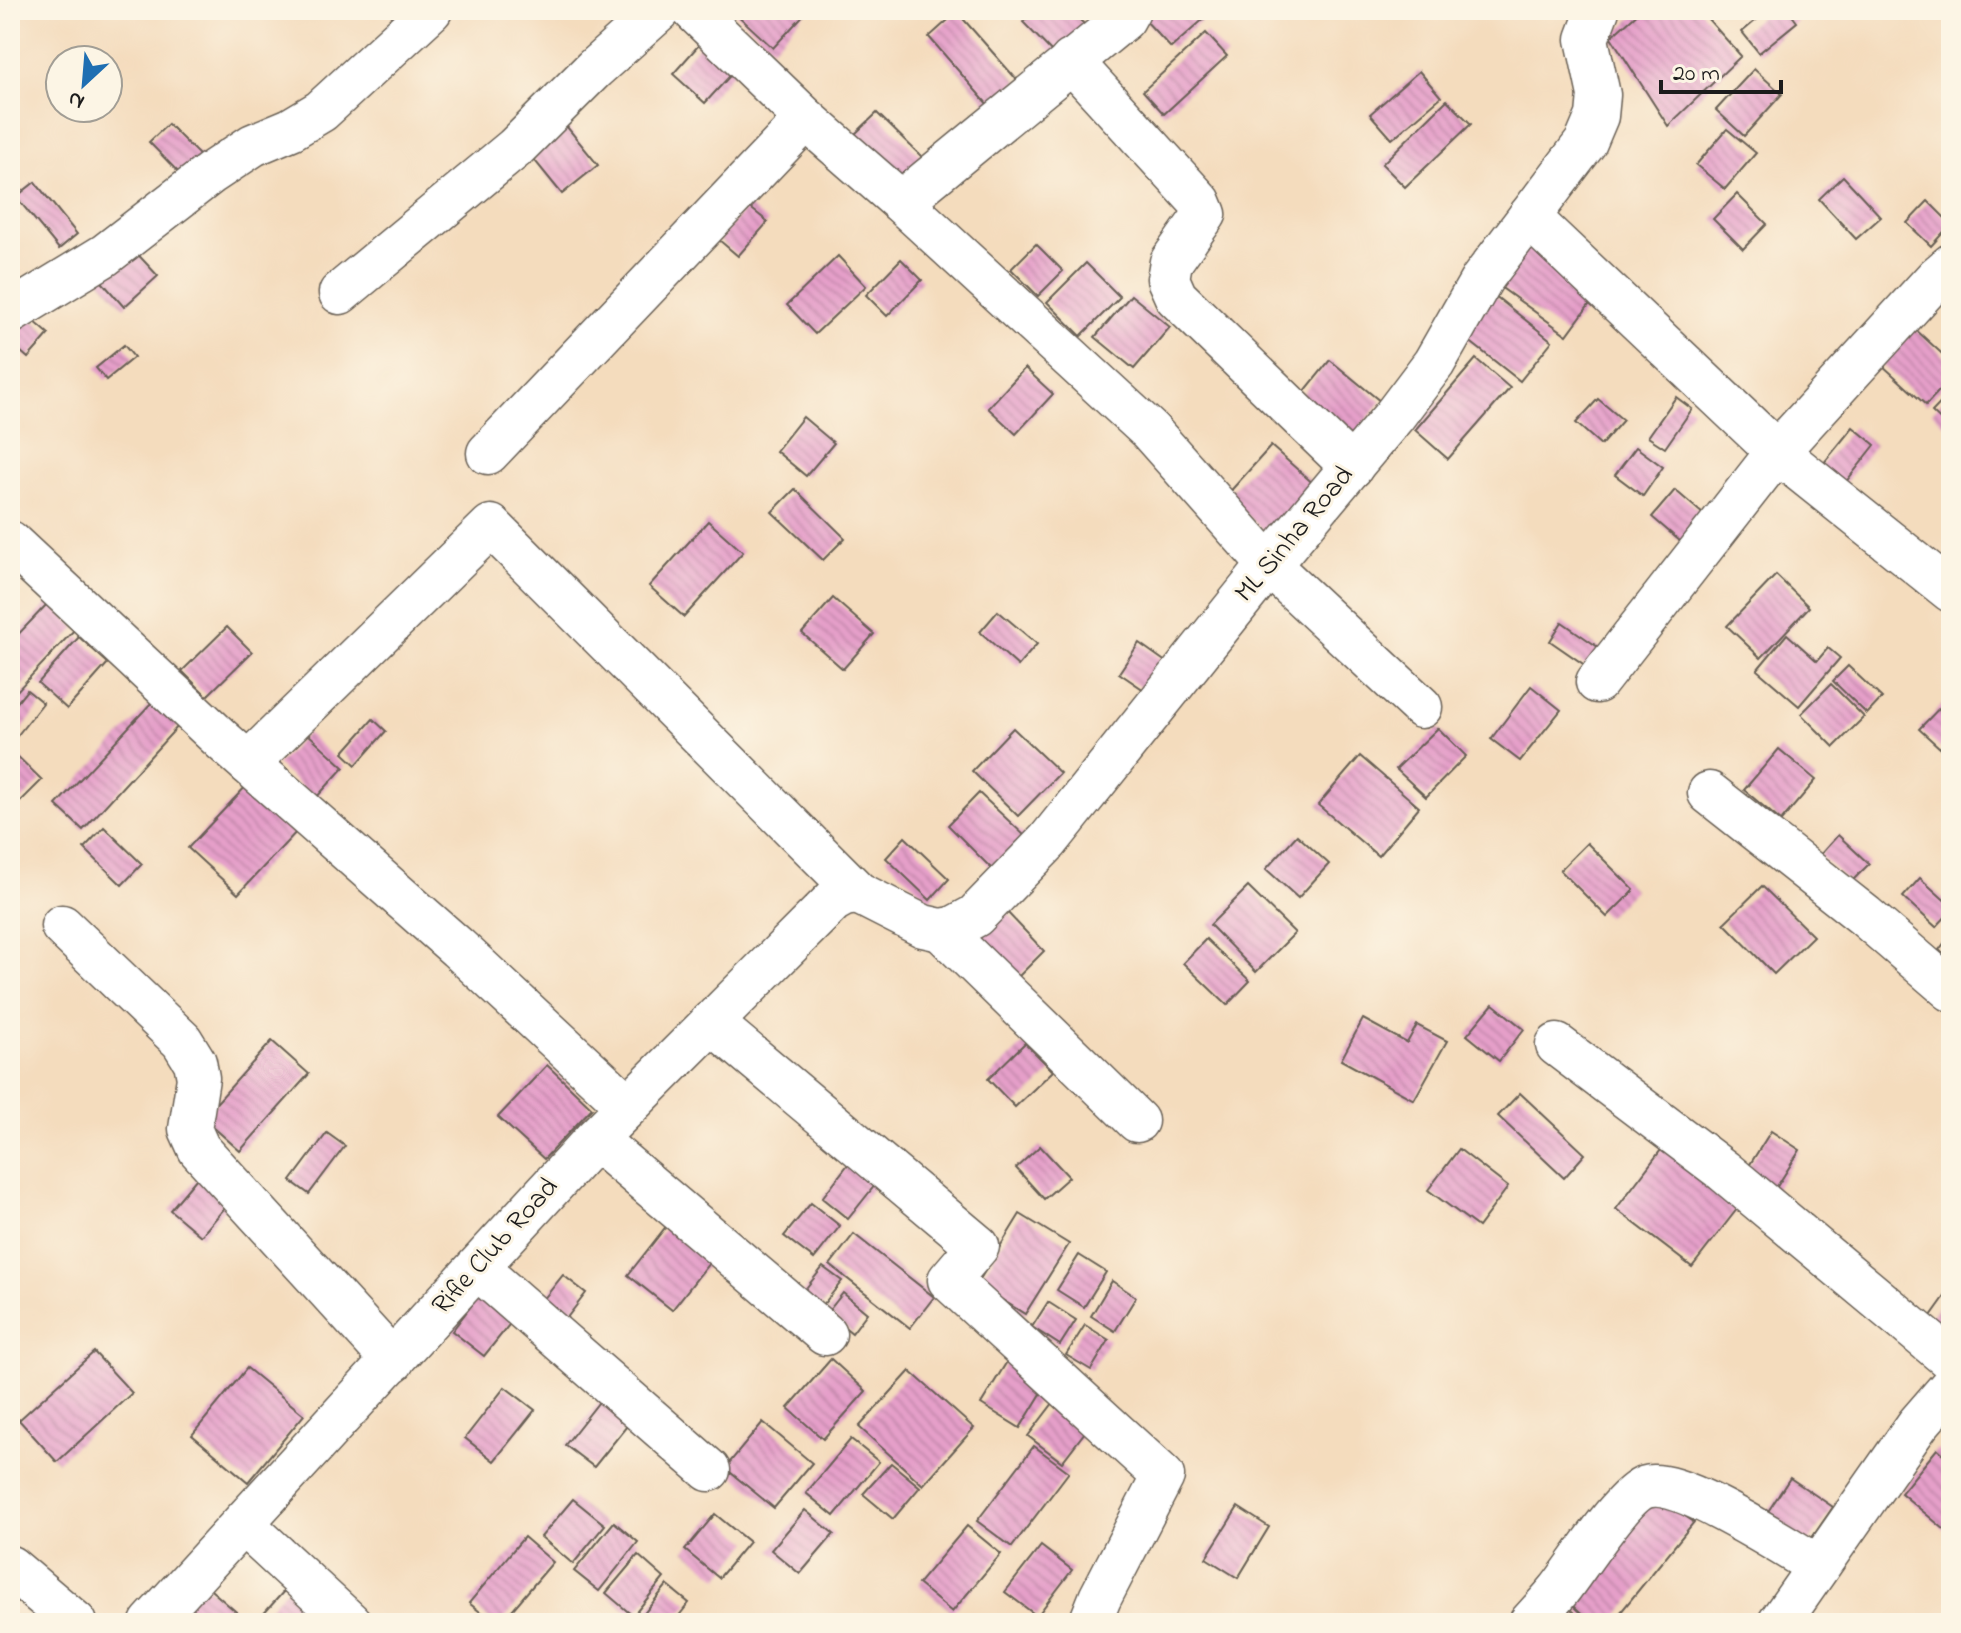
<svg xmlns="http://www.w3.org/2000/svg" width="1961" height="1633" viewBox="0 0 1961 1633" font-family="'Indie Flower',sans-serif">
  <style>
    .building { fill: url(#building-back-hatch) }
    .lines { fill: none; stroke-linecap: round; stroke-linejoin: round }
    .minor-casing { stroke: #685f54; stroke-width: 45 }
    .minor { stroke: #fff; stroke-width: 42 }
    .labels { text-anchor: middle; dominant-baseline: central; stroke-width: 6; stroke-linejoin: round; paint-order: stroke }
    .street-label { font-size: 28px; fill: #1c1c1c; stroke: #fcf5e5 }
  </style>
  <defs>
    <pattern id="building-back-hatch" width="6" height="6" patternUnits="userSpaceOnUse" patternTransform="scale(2)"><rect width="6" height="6" fill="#e59fc9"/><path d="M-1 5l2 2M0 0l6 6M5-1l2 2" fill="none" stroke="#c488ac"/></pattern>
  </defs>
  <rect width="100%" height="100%" fill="#fcf5e5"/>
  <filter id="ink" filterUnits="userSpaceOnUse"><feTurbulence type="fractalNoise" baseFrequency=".0125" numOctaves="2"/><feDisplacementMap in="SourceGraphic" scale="16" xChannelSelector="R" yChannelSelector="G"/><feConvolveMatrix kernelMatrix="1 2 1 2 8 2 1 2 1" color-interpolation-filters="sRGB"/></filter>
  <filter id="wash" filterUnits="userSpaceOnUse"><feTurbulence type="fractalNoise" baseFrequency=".006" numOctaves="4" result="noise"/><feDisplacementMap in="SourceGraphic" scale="32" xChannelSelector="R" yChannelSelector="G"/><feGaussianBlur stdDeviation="1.8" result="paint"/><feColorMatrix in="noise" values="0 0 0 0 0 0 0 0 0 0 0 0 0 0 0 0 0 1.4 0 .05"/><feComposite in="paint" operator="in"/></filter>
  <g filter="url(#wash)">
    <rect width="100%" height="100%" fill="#f4dcbd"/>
    <g id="blocks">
      <g class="building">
        <path d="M 736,10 L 808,10 L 773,48 L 734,12 Z"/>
        <path d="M 1036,10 L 1070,10 L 1086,26 L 1056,56 L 1023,22 Z"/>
        <path d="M 1154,10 L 1201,10 L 1207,16 L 1171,48 L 1144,19 Z"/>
        <path d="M 1641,10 L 1700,10 L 1741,56 L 1668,126 L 1611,37 Z"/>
        <path d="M 1768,10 L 1788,10 L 1797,22 L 1759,53 L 1742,32 Z"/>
        <path d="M 957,12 L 1018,81 L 989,106 L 929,37 Z"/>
        <path d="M 1206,33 L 1227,56 L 1164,114 L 1143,91 Z"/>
        <path d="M 706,37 L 739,66 L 705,103 L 673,74 Z"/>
        <path d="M 1754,69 L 1782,94 L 1744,136 L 1716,110 Z"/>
        <path d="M 1419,71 L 1441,97 L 1392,139 L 1370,114 Z"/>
        <path d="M 1447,100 L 1471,124 L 1405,187 L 1382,164 Z"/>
        <path d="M 877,113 L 922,157 L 901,179 L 855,134 Z"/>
        <path d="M 563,122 L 598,165 L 562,194 L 527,151 Z"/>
        <path d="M 168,124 L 203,159 L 184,178 L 149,142 Z"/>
        <path d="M 1727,129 L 1756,153 L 1725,189 L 1696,165 Z"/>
        <path d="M 1843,176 L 1881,217 L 1856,239 L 1819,199 Z"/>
        <path d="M 35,182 L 77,234 L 59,249 L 16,197 Z"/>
        <path d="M 1737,194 L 1767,224 L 1743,249 L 1713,219 Z"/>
        <path d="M 1928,201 L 1951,224 L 1931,246 L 1907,223 Z"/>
        <path d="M 748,206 L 768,222 L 738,256 L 719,240 Z"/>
        <path d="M 1525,236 L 1600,290 L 1567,335 L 1492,281 Z"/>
        <path d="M 1036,244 L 1063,271 L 1038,296 L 1011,269 Z"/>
        <path d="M 130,246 L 158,276 L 124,307 L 96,275 Z"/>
        <path d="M 838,256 L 866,286 L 815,334 L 787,305 Z"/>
        <path d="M 901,259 L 922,280 L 887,316 L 866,295 Z"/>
        <path d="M 1086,263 L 1120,297 L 1081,336 L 1047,302 Z"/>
        <path d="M 1131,295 L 1170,327 L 1134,369 L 1095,337 Z"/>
        <path d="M 1494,295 L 1552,341 L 1520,381 L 1463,336 Z"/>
        <path d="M 26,314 L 49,334 L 28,358 L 10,342 L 10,332 Z"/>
        <path d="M 1915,329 L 1951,362 L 1951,378 L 1926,405 L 1882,365 Z"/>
        <path d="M 124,345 L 134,357 L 106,380 L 96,368 Z"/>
        <path d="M 1476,359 L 1510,388 L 1448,459 L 1415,430 Z"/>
        <path d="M 1330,360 L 1381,402 L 1351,439 L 1300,397 Z"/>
        <path d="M 1025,368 L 1053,394 L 1016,434 L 988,408 Z"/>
        <path d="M 1951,392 L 1951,430 L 1932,412 Z"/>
        <path d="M 1676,397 L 1692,409 L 1665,448 L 1648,437 Z"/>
        <path d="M 1598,399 L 1623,420 L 1601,445 L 1576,423 Z"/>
        <path d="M 803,417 L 834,443 L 806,476 L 776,451 Z"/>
        <path d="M 1853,427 L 1875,445 L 1837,493 L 1814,475 Z"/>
        <path d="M 1271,446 L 1316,486 L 1270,536 L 1226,496 Z"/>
        <path d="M 1636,447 L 1663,467 L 1643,496 L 1615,475 Z"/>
        <path d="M 795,489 L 845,538 L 823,560 L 772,512 Z"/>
        <path d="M 1675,490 L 1718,527 L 1695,554 L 1652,517 Z"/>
        <path d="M 708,521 L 743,552 L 684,617 L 649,586 Z"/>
        <path d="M 1776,575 L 1809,607 L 1761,658 L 1727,626 Z"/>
        <path d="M 833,598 L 874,634 L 843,669 L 802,633 Z"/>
        <path d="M 49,602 L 76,628 L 16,692 L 10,687 L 10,643 Z"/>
        <path d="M 998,611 L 1037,644 L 1018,666 L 980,632 Z"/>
        <path d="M 1562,622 L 1608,654 L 1595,672 L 1550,641 Z"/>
        <path d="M 227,627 L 252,652 L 207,696 L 182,671 Z"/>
        <path d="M 1787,634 L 1817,661 L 1828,648 L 1840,658 L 1799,706 L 1757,670 Z"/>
        <path d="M 79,637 L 108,663 L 67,709 L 38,683 Z"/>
        <path d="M 1139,643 L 1170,665 L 1150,694 L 1119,673 Z"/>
        <path d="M 1848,666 L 1882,698 L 1867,714 L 1833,681 Z"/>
        <path d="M 1831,684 L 1864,717 L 1834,747 L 1801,714 Z"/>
        <path d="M 1531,686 L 1561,710 L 1520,761 L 1491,739 Z"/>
        <path d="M 27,690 L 43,703 L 17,736 L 10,731 L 10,711 Z"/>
        <path d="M 1951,696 L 1951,736 L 1940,748 L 1919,729 Z"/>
        <path d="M 153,701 L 179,725 L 83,830 L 56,805 Z"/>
        <path d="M 373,719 L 386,731 L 356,765 L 343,753 Z"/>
        <path d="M 1013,728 L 1060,773 L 1018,816 L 972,771 Z"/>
        <path d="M 1438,728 L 1466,756 L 1426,797 L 1396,769 Z"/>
        <path d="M 307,733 L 344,767 L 315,799 L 277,765 Z"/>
        <path d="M 10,749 L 42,780 L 18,804 L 10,797 Z"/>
        <path d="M 1779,749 L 1816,780 L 1781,821 L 1744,790 Z"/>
        <path d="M 1360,756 L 1419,807 L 1378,856 L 1318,805 Z"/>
        <path d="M 249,783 L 299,829 L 238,894 L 188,848 Z"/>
        <path d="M 979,793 L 1025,836 L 992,869 L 948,825 Z"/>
        <path d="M 104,827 L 142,864 L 122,885 L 84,848 Z"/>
        <path d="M 1297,835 L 1329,864 L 1298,898 L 1266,869 Z"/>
        <path d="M 1838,835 L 1869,864 L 1850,883 L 1820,855 Z"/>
        <path d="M 905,837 L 949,879 L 930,900 L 886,858 Z"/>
        <path d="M 1587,843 L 1634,890 L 1607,917 L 1560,870 Z"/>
        <path d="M 1920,878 L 1951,906 L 1951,911 L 1936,927 L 1903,897 Z"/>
        <path d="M 1762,886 L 1813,936 L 1774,974 L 1724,923 Z"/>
        <path d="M 1248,887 L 1295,933 L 1256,972 L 1210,925 Z"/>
        <path d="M 1006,911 L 1044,951 L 1014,981 L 975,941 Z"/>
        <path d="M 1951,934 L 1951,960 L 1939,950 Z"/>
        <path d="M 1206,939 L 1250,981 L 1227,1005 L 1183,963 Z"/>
        <path d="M 1493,1004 L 1524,1029 L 1499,1061 L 1467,1035 Z"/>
        <path d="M 1363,1019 L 1407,1043 L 1417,1025 L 1447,1041 L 1414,1100 L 1341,1060 Z"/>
        <path d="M 272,1041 L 309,1074 L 240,1151 L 203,1118 Z"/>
        <path d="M 1025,1043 L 1053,1071 L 1015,1107 L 988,1079 Z"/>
        <path d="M 547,1065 L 592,1108 L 544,1159 L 498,1117 Z"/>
        <path d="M 1520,1093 L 1585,1154 L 1564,1178 L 1498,1116 Z"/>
        <path d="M 1771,1131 L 1800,1150 L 1771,1196 L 1742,1177 Z"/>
        <path d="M 327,1133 L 345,1146 L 309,1194 L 291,1181 Z"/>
        <path d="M 1040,1146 L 1069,1177 L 1044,1199 L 1016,1168 Z"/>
        <path d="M 1664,1146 L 1741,1204 L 1692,1267 L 1616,1209 Z"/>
        <path d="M 1459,1149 L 1508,1187 L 1478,1227 L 1428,1190 Z"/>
        <path d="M 856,1154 L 883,1175 L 848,1219 L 822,1198 Z"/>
        <path d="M 202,1172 L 233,1198 L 201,1236 L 170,1210 Z"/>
        <path d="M 811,1203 L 840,1226 L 814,1259 L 784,1236 Z"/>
        <path d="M 1020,1214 L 1069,1244 L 1025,1314 L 977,1284 Z"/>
        <path d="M 668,1224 L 713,1258 L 672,1310 L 628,1275 Z"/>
        <path d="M 854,1234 L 934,1297 L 910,1328 L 830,1265 Z"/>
        <path d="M 1079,1255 L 1106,1272 L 1084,1307 L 1057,1290 Z"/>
        <path d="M 823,1267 L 842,1281 L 818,1311 L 799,1297 Z"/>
        <path d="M 563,1275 L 586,1293 L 562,1324 L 539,1305 Z"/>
        <path d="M 1112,1281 L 1136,1297 L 1115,1331 L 1091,1316 Z"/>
        <path d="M 1951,1288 L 1951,1341 L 1926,1323 Z"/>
        <path d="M 484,1289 L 517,1315 L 484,1356 L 452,1331 Z"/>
        <path d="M 843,1293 L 867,1313 L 852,1333 L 827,1313 Z"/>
        <path d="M 1048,1302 L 1076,1320 L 1060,1345 L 1032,1327 Z"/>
        <path d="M 1085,1325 L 1109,1340 L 1091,1370 L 1066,1355 Z"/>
        <path d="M 94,1352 L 132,1393 L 57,1462 L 19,1420 Z"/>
        <path d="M 831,1359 L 866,1391 L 823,1439 L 788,1408 Z"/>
        <path d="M 1008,1360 L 1047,1384 L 1020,1428 L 981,1404 Z"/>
        <path d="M 247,1368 L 304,1415 L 248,1482 L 192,1435 Z"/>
        <path d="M 910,1371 L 974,1428 L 923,1485 L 859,1427 Z"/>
        <path d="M 505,1387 L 535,1410 L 494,1461 L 465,1438 Z"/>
        <path d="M 606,1393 L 635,1416 L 594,1467 L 565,1445 Z"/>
        <path d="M 1057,1398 L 1091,1424 L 1062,1462 L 1028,1436 Z"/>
        <path d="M 763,1422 L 812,1463 L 774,1508 L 725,1468 Z"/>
        <path d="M 851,1439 L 879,1462 L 834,1516 L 806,1493 Z"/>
        <path d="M 1034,1446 L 1069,1472 L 1012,1547 L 977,1521 Z"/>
        <path d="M 1937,1449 L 1951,1461 L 1951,1535 L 1901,1493 Z"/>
        <path d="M 891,1463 L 920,1487 L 893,1519 L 863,1494 Z"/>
        <path d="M 1790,1478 L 1833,1507 L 1807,1545 L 1765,1516 Z"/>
        <path d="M 1648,1492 L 1694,1522 L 1612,1623 L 1591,1623 L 1562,1596 Z"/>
        <path d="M 573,1499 L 605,1525 L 573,1564 L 541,1537 Z"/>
        <path d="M 1238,1507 L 1269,1527 L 1238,1578 L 1206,1558 Z"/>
        <path d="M 805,1510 L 834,1534 L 800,1574 L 771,1550 Z"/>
        <path d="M 715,1514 L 749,1542 L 719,1578 L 685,1550 Z"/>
        <path d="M 614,1522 L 638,1542 L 599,1591 L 574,1571 Z"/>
        <path d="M 967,1526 L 1001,1554 L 952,1612 L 918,1584 Z"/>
        <path d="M 524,1537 L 553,1562 L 501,1623 L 494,1623 L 469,1603 Z"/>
        <path d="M 1041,1546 L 1072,1570 L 1037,1616 L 1005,1592 Z"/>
        <path d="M 638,1555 L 664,1578 L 633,1616 L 606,1593 Z"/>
        <path d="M 293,1581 L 342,1623 L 266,1623 L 260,1618 Z"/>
        <path d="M 204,1584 L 249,1623 L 169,1623 Z"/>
        <path d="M 667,1585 L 689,1603 L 673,1623 L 641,1623 L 638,1621 Z"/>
        <path d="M 1560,1600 L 1585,1623 L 1539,1623 Z"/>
      </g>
    </g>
  </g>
  <g filter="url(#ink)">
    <use href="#blocks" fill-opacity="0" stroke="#685f54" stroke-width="2"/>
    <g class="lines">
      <g class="minor-casing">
        <g id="minor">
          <path d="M 693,10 L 806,119 L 901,202 L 1150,431 L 1269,565 L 1421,707"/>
          <path d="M 1071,61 L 1200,202 L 1205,214 L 1171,262 L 1168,279 L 1176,297 L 1352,467"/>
          <path d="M 901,202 L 1124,19 L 1129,10"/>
          <path d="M 1529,217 L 1777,452 L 1951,591"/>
          <path d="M 340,293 L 515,148 L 594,69 L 660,10"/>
          <path d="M 10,313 L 105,255 L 211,173 L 253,145 L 291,129 L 321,111 L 431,10"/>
          <path d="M 488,453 L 806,119"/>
          <path d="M 10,542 L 222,740 L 458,948 L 628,1106"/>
          <path d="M 1597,682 L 1777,452 L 1937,277 L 1951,265"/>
          <path d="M 248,763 L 491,526 L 858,893 L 923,926 L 941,930 L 953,928 L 975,916 L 1048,841 L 1269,565 L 1394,416 L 1434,363 L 1482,279 L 1586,142 L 1597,116 L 1599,95 L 1587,39 L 1598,10"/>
          <path d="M 1709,793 L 1865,916 L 1951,990"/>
          <path d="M 62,926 L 182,1041 L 195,1062 L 198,1078 L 190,1129 L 199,1149 L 393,1361"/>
          <path d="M 941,930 L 1137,1121"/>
          <path d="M 711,1022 L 978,1246 L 949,1280 L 1163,1476 L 1100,1598 L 1090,1623"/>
          <path d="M 1557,1045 L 1724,1171 L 1951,1360"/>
          <path d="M 595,1139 L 825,1334"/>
          <path d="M 477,1268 L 709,1470"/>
          <path d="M 243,1524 L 350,1623"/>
          <path d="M 10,1567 L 76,1623"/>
          <path d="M 151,1623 L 595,1139 L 833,901 L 844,895 L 858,893"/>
          <path d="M 1530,1623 C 1540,1612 1550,1601 1559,1590 C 1576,1569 1623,1494 1646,1487 C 1680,1477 1785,1547 1818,1566"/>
          <path d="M 1779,1623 L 1918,1424 L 1951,1386"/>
        </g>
      </g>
      <use href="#minor" class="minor"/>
    </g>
  </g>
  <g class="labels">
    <g class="street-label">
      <text transform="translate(1295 535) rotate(-50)">ML Sinha Road</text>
      <text transform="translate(496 1247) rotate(-48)">Rifle Club Road</text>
    </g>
  </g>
  <rect width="1961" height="1633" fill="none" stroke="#fcf5e5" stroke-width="40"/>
  <g transform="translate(84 84) rotate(206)"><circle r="38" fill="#fcf5e5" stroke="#a29e95" stroke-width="2"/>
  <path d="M0-6L14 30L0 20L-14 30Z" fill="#1f6fb2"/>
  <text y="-12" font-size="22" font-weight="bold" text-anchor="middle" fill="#1c1c1c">N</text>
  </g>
  <path d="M1661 80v12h120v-12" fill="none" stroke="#1c1c1c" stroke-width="4"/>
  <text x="1673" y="80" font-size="24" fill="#1c1c1c" stroke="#fcf5e5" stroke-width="6" paint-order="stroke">20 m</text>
</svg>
